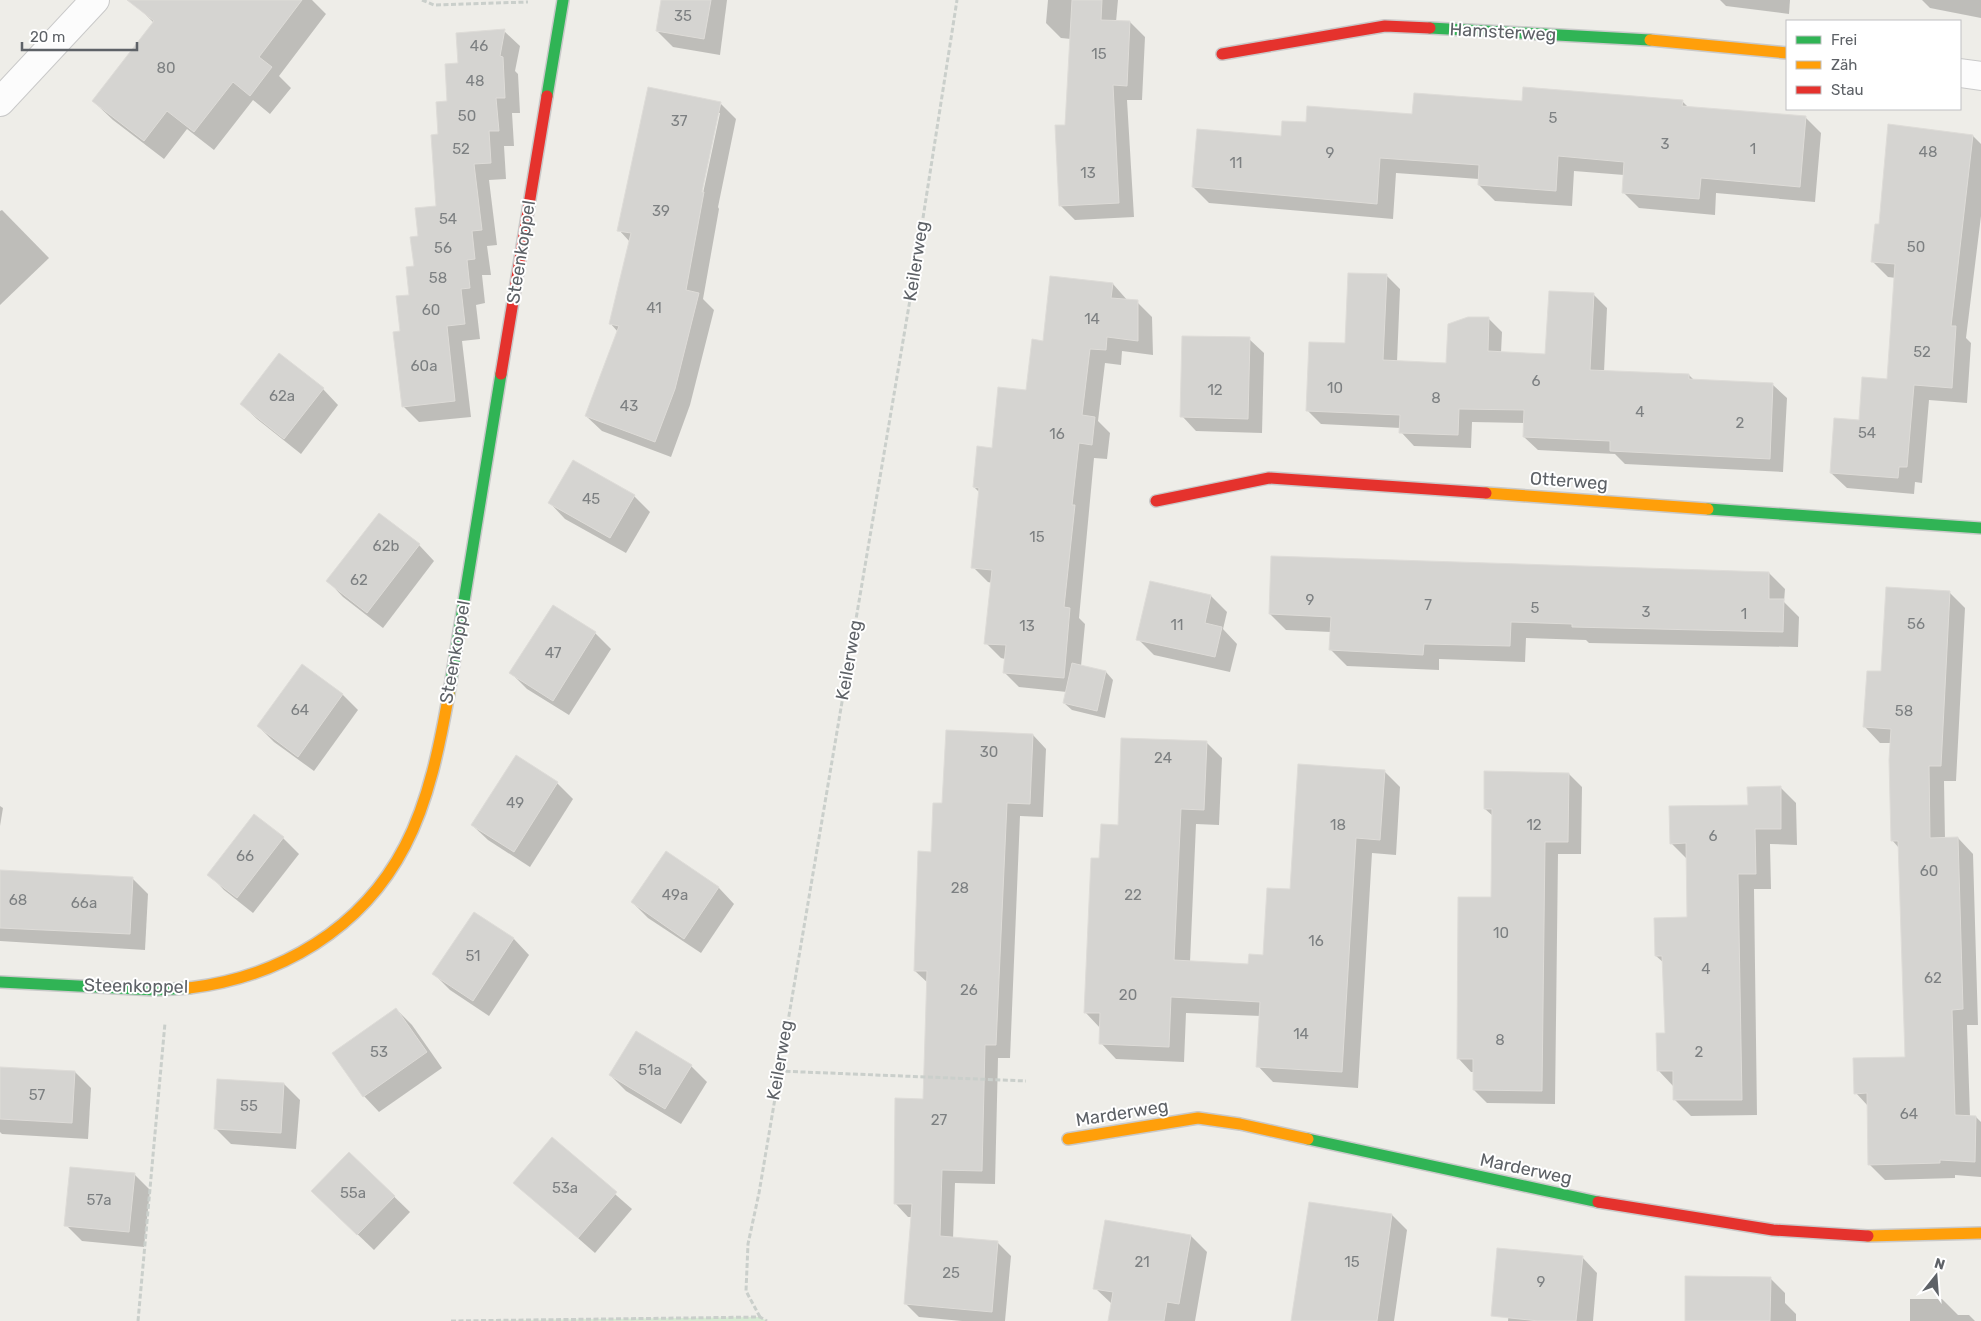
<svg xmlns="http://www.w3.org/2000/svg" width="1981" height="1321" viewBox="0 0 1981 1321" font-family="Rubik,sans-serif">
  <style>
    .green { fill: #d6ebd3 }
    .shadow { fill: #0003; fill-rule: evenodd }
    .building { fill: #d5d4d1; stroke: #dedcd8 }
    .lines { fill: none; stroke-linecap: round; stroke-linejoin: round }
    .street-casing { stroke: #c9c9c9; stroke-width: 30 }
    .fast-casing { stroke: #c9c9c9; stroke-width: 14 }
    .slow-casing { stroke: #c9c9c9; stroke-width: 14 }
    .jam-casing { stroke: #c9c9c9; stroke-width: 14 }
    .path { stroke: #cacfcb; stroke-width: 3; stroke-dasharray: 5 2.5; stroke-linecap: butt }
    .street { stroke: #fcfcfc; stroke-width: 28 }
    .fast { stroke: #30b455; stroke-width: 11 }
    .slow { stroke: #ff9f0a; stroke-width: 11 }
    .jam { stroke: #e5322d; stroke-width: 11 }
    .labels { text-anchor: middle; dominant-baseline: central; stroke-width: 4; stroke-linejoin: round; paint-order: stroke }
    .number-label { font-size: 15px; fill: #7d8082 }
    .street-label { font-size: 18px; fill: #5e6267; stroke: #fff }
  </style>
  <rect width="100%" height="100%" fill="#eeede8"/>
  <path class="green" d="M 760,1317 L 767,1321 L 451,1321 Z"/>
  <g class="shadow">
    <path d="M 142,0 L 312,0 L 326,14 L 279,76 L 291,88 L 270,114 L 253,100 L 214,150 L 187,129 L 164,159 L 113,120 L 93,101 L 154,23 L 137,6 Z"/>
    <path d="M 662,0 L 727,0 L 720,55 L 673,47 L 657,31 Z"/>
    <path d="M 1048,0 L 1118,0 L 1116,22 L 1130,22 L 1145,37 L 1142,100 L 1127,100 L 1134,217 L 1075,220 L 1060,205 L 1071,39 L 1061,38 L 1046,23 Z"/>
    <path d="M 1720,0 L 1790,0 L 1789,14 L 1726,6 Z"/>
    <path d="M 1922,0 L 1981,0 L 1981,18 L 1930,8 Z"/>
    <path d="M 504,31 L 520,46 L 515,71 L 518,74 L 520,113 L 512,113 L 514,146 L 504,146 L 506,179 L 489,180 L 497,245 L 487,246 L 491,275 L 482,275 L 485,303 L 476,305 L 480,339 L 462,341 L 471,417 L 419,422 L 403,406 L 411,296 L 420,238 L 437,207 L 439,135 L 459,64 Z"/>
    <path d="M 1682,101 L 1689,108 L 1805,117 L 1821,133 L 1815,202 L 1716,193 L 1715,215 L 1639,208 L 1623,192 L 1624,175 L 1574,171 L 1572,206 L 1495,201 L 1479,185 L 1479,179 L 1396,173 L 1393,219 L 1209,203 L 1193,187 L 1307,123 L 1413,115 L 1523,103 Z"/>
    <path d="M 720,103 L 736,119 L 718,207 L 719,209 L 703,299 L 714,310 L 690,405 L 671,457 L 602,431 L 586,416 L 618,332 L 610,323 L 630,242 L 619,230 ZM 717,113 L 720,113 L 702,198 L 700,198 Z"/>
    <path d="M 1973,136 L 1981,144 L 1981,216 L 1966,338 L 1971,343 L 1967,403 L 1929,400 L 1922,483 L 1915,482 L 1914,494 L 1847,488 L 1831,473 L 1860,421 L 1888,381 L 1896,278 L 1888,277 L 1872,261 L 1880,226 Z"/>
    <path d="M 2,210 L 49,258 L 0,305 L 0,211 Z"/>
    <path d="M 1386,275 L 1400,289 L 1397,362 L 1447,364 L 1488,318 L 1502,332 L 1501,353 L 1547,355 L 1593,294 L 1607,308 L 1604,372 L 1689,375 L 1694,380 L 1773,385 L 1787,398 L 1783,472 L 1625,464 L 1615,454 L 1538,450 L 1524,437 L 1525,423 L 1472,422 L 1471,448 L 1414,446 L 1401,432 L 1401,428 L 1321,424 L 1308,411 Z"/>
    <path d="M 1113,284 L 1128,301 L 1137,302 L 1152,317 L 1153,355 L 1122,351 L 1121,365 L 1105,363 L 1098,421 L 1110,433 L 1107,459 L 1094,458 L 1079,618 L 1085,624 L 1081,666 L 1106,672 L 1113,680 L 1105,718 L 1072,710 L 1064,703 L 1067,692 L 1019,687 L 1004,672 L 1005,659 L 1001,658 L 986,643 L 992,583 L 988,582 L 973,567 L 980,493 L 974,487 L 993,449 L 1027,392 L 1044,342 Z"/>
    <path d="M 1249,339 L 1264,353 L 1262,433 L 1196,431 L 1182,416 Z"/>
    <path d="M 323,389 L 338,405 L 301,454 L 257,419 L 241,404 Z"/>
    <path d="M 634,496 L 650,512 L 626,553 L 565,519 L 550,503 Z"/>
    <path d="M 419,545 L 434,561 L 383,628 L 343,597 L 328,581 Z"/>
    <path d="M 1769,573 L 1785,589 L 1784,602 L 1799,617 L 1798,647 L 1589,643 L 1586,640 L 1526,638 L 1525,662 L 1439,659 L 1439,670 L 1347,666 L 1331,650 L 1331,632 L 1286,630 L 1270,614 Z"/>
    <path d="M 1949,592 L 1965,608 L 1956,781 L 1944,781 L 1945,839 L 1958,838 L 1973,854 L 1978,1025 L 1967,1025 L 1970,1117 L 1976,1117 L 1981,1122 L 1981,1177 L 1955,1175 L 1955,1178 L 1885,1180 L 1869,1164 L 1868,1106 L 1856,1093 L 1906,1059 L 1899,848 L 1892,840 L 1891,743 L 1880,743 L 1865,727 L 1882,673 Z"/>
    <path d="M 1211,596 L 1227,612 L 1223,629 L 1237,644 L 1230,672 L 1154,655 L 1138,639 Z"/>
    <path d="M 553,607 L 595,633 L 611,649 L 569,715 L 527,689 L 511,673 Z"/>
    <path d="M 302,666 L 343,695 L 358,710 L 314,771 L 274,742 L 258,726 Z"/>
    <path d="M 1033,735 L 1046,749 L 1043,817 L 1020,816 L 1010,1058 L 998,1058 L 995,1184 L 955,1183 L 953,1239 L 997,1242 L 1011,1256 L 1005,1321 L 962,1321 L 919,1317 L 906,1304 L 913,1217 L 908,1217 L 895,1203 L 924,1101 L 928,983 L 915,971 L 932,853 L 944,804 Z"/>
    <path d="M 1206,742 L 1222,758 L 1219,825 L 1196,824 L 1190,962 L 1249,965 L 1264,956 L 1291,891 L 1384,771 L 1400,787 L 1396,855 L 1372,853 L 1358,1088 L 1273,1082 L 1258,1066 L 1261,1016 L 1186,1013 L 1184,1062 L 1116,1059 L 1101,1043 L 1101,1029 L 1085,1012 L 1100,860 L 1119,826 Z"/>
    <path d="M 516,757 L 557,783 L 573,799 L 530,867 L 488,840 L 472,825 Z"/>
    <path d="M 1569,774 L 1582,787 L 1581,854 L 1558,854 L 1555,1104 L 1487,1103 L 1474,1090 L 1474,1072 L 1471,1072 L 1458,1058 L 1493,899 L 1493,816 L 1485,809 Z"/>
    <path d="M 1780,787 L 1796,803 L 1797,845 L 1770,844 L 1771,889 L 1754,889 L 1757,1115 L 1691,1116 L 1675,1100 L 1674,1087 L 1658,1070 L 1667,1034 L 1664,963 L 1656,956 L 1688,918 L 1687,859 L 1671,843 L 1749,806 Z"/>
    <path d="M 0,806 L 3,808 L 0,826 Z"/>
    <path d="M 254,815 L 283,838 L 299,854 L 253,913 L 224,890 L 209,874 Z"/>
    <path d="M 666,853 L 719,888 L 734,904 L 701,953 L 648,918 L 632,902 Z"/>
    <path d="M 0,871 L 132,878 L 148,894 L 145,950 L 0,941 Z"/>
    <path d="M 474,914 L 514,939 L 529,955 L 489,1016 L 450,990 L 434,974 Z"/>
    <path d="M 396,1009 L 412,1025 L 442,1068 L 379,1112 L 364,1096 Z"/>
    <path d="M 691,1066 L 707,1082 L 681,1124 L 626,1091 L 610,1075 Z"/>
    <path d="M 0,1068 L 75,1072 L 91,1088 L 88,1139 L 2,1134 L 0,1132 Z"/>
    <path d="M 284,1084 L 300,1100 L 296,1149 L 231,1144 L 215,1128 Z"/>
    <path d="M 552,1139 L 632,1209 L 595,1253 L 515,1183 Z"/>
    <path d="M 349,1153 L 410,1212 L 374,1250 L 329,1207 Z"/>
    <path d="M 134,1174 L 150,1190 L 144,1247 L 82,1241 L 66,1225 Z"/>
    <path d="M 1310,1203 L 1392,1215 L 1407,1230 L 1394,1321 L 1293,1321 Z"/>
    <path d="M 1106,1221 L 1191,1236 L 1207,1252 L 1195,1321 L 1109,1321 L 1112,1304 L 1095,1288 Z"/>
    <path d="M 1582,1257 L 1597,1273 L 1593,1321 L 1508,1321 L 1510,1300 Z"/>
    <path d="M 1770,1278 L 1785,1293 L 1785,1303 L 1796,1314 L 1796,1321 L 1686,1321 Z"/>
    <path d="M 1910,1299 L 1942,1299 L 1958,1315 L 1969,1315 L 1975,1321 L 1910,1321 Z"/>
  </g>
  <g class="building">
    <path d="M 127,0 L 302,0 L 259,57 L 272,67 L 250,96 L 233,82 L 194,132 L 167,111 L 144,141 L 92,101 L 154,21 Z"/>
    <path d="M 661,0 L 711,0 L 704,39 L 656,31 Z"/>
    <path d="M 1072,0 L 1102,0 L 1101,20 L 1130,21 L 1127,86 L 1113,85 L 1119,203 L 1059,206 L 1055,125 L 1065,125 Z"/>
    <path d="M 505,29 L 500,56 L 503,57 L 505,98 L 496,98 L 499,131 L 489,131 L 491,163 L 474,164 L 482,230 L 472,231 L 475,259 L 467,260 L 470,288 L 461,289 L 465,324 L 447,326 L 455,401 L 402,407 L 393,332 L 400,331 L 396,296 L 409,295 L 406,267 L 414,266 L 410,237 L 418,236 L 415,208 L 436,206 L 431,135 L 438,134 L 436,102 L 447,101 L 445,64 L 458,63 L 456,33 Z"/>
    <path d="M 648,87 L 721,102 L 702,192 L 704,192 L 686,290 L 699,293 L 675,389 L 655,442 L 585,416 L 619,326 L 609,324 L 631,233 L 617,231 Z"/>
    <path d="M 1523,87 L 1683,100 L 1682,106 L 1806,116 L 1800,187 L 1701,178 L 1699,199 L 1622,193 L 1624,162 L 1558,156 L 1556,191 L 1478,185 L 1479,165 L 1380,158 L 1377,204 L 1192,187 L 1197,129 L 1281,136 L 1282,121 L 1306,122 L 1307,106 L 1412,114 L 1414,93 L 1522,101 Z"/>
    <path d="M 1888,124 L 1973,135 L 1951,326 L 1956,326 L 1952,388 L 1914,385 L 1907,467 L 1899,467 L 1898,478 L 1830,473 L 1834,418 L 1859,420 L 1862,377 L 1887,379 L 1895,264 L 1871,262 L 1875,224 L 1879,224 Z"/>
    <path d="M 1348,273 L 1387,274 L 1383,360 L 1446,363 L 1448,324 L 1468,317 L 1489,317 L 1488,351 L 1545,354 L 1549,291 L 1594,293 L 1590,370 L 1689,374 L 1689,379 L 1773,383 L 1770,459 L 1610,451 L 1610,441 L 1523,437 L 1524,410 L 1459,409 L 1458,435 L 1399,433 L 1400,415 L 1306,411 L 1309,342 L 1345,343 Z"/>
    <path d="M 1050,276 L 1113,283 L 1111,298 L 1138,300 L 1138,341 L 1107,337 L 1106,350 L 1090,349 L 1082,415 L 1095,417 L 1092,445 L 1079,443 L 1072,505 L 1075,505 L 1064,607 L 1070,608 L 1064,678 L 1003,673 L 1006,645 L 984,644 L 992,570 L 971,568 L 979,488 L 973,487 L 977,446 L 992,448 L 998,387 L 1026,390 L 1032,339 L 1043,341 Z"/>
    <path d="M 1182,336 L 1250,337 L 1248,419 L 1180,417 Z"/>
    <path d="M 279,353 L 324,388 L 284,439 L 240,404 Z"/>
    <path d="M 573,460 L 635,495 L 610,538 L 548,503 Z"/>
    <path d="M 379,513 L 420,544 L 367,613 L 326,581 Z"/>
    <path d="M 1271,556 L 1769,572 L 1769,599 L 1784,599 L 1783,632 L 1572,627 L 1572,624 L 1511,622 L 1510,646 L 1424,644 L 1423,655 L 1329,650 L 1331,617 L 1269,614 Z"/>
    <path d="M 1150,581 L 1211,595 L 1205,623 L 1222,627 L 1215,657 L 1136,640 Z"/>
    <path d="M 1886,587 L 1950,591 L 1941,766 L 1929,766 L 1930,838 L 1958,837 L 1963,1009 L 1952,1010 L 1955,1115 L 1976,1116 L 1975,1162 L 1940,1160 L 1940,1163 L 1868,1165 L 1867,1093 L 1854,1094 L 1853,1058 L 1905,1057 L 1898,841 L 1891,841 L 1889,760 L 1891,729 L 1863,727 L 1867,671 L 1881,671 Z"/>
    <path d="M 553,605 L 596,632 L 553,701 L 509,673 Z"/>
    <path d="M 1072,663 L 1106,671 L 1097,711 L 1063,703 Z"/>
    <path d="M 302,664 L 343,694 L 298,757 L 257,726 Z"/>
    <path d="M 946,730 L 1033,734 L 1030,804 L 1007,803 L 996,1045 L 985,1045 L 982,1171 L 942,1170 L 940,1236 L 998,1241 L 992,1312 L 904,1304 L 912,1204 L 894,1204 L 895,1098 L 923,1099 L 927,971 L 914,971 L 918,851 L 931,852 L 933,803 L 942,803 Z"/>
    <path d="M 1121,738 L 1207,741 L 1204,810 L 1181,809 L 1174,960 L 1248,964 L 1249,954 L 1263,955 L 1267,888 L 1290,889 L 1298,764 L 1385,770 L 1380,840 L 1356,838 L 1342,1072 L 1256,1067 L 1260,1002 L 1171,997 L 1169,1047 L 1099,1044 L 1100,1013 L 1084,1013 L 1091,858 L 1099,858 L 1101,824 L 1118,825 Z"/>
    <path d="M 516,755 L 558,782 L 514,852 L 471,825 Z"/>
    <path d="M 1484,771 L 1569,773 L 1568,842 L 1545,842 L 1542,1091 L 1473,1090 L 1473,1059 L 1457,1059 L 1458,897 L 1491,897 L 1492,809 L 1484,809 Z"/>
    <path d="M 1781,786 L 1781,829 L 1755,829 L 1756,874 L 1738,874 L 1742,1100 L 1673,1100 L 1673,1071 L 1657,1071 L 1656,1033 L 1665,1033 L 1662,956 L 1655,956 L 1654,918 L 1687,917 L 1686,843 L 1670,844 L 1669,806 L 1748,805 L 1747,787 Z"/>
    <path d="M 254,814 L 284,837 L 237,898 L 207,875 Z"/>
    <path d="M 666,851 L 719,887 L 684,939 L 631,902 Z"/>
    <path d="M 0,870 L 133,877 L 130,934 L 0,928 Z"/>
    <path d="M 474,912 L 514,938 L 473,1001 L 432,974 Z"/>
    <path d="M 396,1008 L 427,1052 L 363,1097 L 332,1053 Z"/>
    <path d="M 636,1031 L 692,1065 L 665,1109 L 609,1075 Z"/>
    <path d="M 0,1067 L 75,1071 L 72,1123 L 0,1119 Z"/>
    <path d="M 217,1079 L 284,1083 L 281,1133 L 214,1129 Z"/>
    <path d="M 552,1137 L 617,1192 L 578,1238 L 513,1183 Z"/>
    <path d="M 349,1152 L 395,1196 L 357,1235 L 311,1191 Z"/>
    <path d="M 70,1167 L 135,1173 L 129,1232 L 64,1226 Z"/>
    <path d="M 1309,1202 L 1392,1214 L 1377,1321 L 1291,1321 Z"/>
    <path d="M 1105,1220 L 1191,1235 L 1179,1304 L 1167,1302 L 1164,1321 L 1108,1321 L 1113,1292 L 1093,1289 Z"/>
    <path d="M 1497,1248 L 1583,1256 L 1576,1321 L 1539,1321 L 1491,1316 Z"/>
    <path d="M 1685,1276 L 1771,1277 L 1770,1321 L 1685,1321 Z"/>
  </g>
  <g class="lines">
    <g class="street-casing">
      <g id="street">
        <path d="M 1960,73 L 1981,76"/>
        <path d="M 0,102 L 95,0"/>
      </g>
    </g>
    <g class="fast-casing">
      <g id="fast">
        <path d="M 1430,28 L 1650,40"/>
        <path d="M 547,96 L 563,0"/>
        <path d="M 1708,509 L 1981,528"/>
        <path d="M 449,693 L 501,374"/>
        <path d="M 0,982 L 156,990 L 189,988"/>
        <path d="M 1308,1139 L 1598,1202"/>
      </g>
    </g>
    <g class="slow-casing">
      <g id="slow">
        <path d="M 1650,40 L 1787,53"/>
        <path d="M 1486,493 L 1708,509"/>
        <path d="M 189,988 C 280,977 362,929 405,846 C 429,800 440,744 449,693"/>
        <path d="M 1068,1139 L 1198,1118 L 1240,1124 L 1308,1139"/>
        <path d="M 1868,1236 L 1981,1233"/>
      </g>
    </g>
    <g class="jam-casing">
      <g id="jam">
        <path d="M 1222,54 L 1385,26 L 1430,28"/>
        <path d="M 501,374 L 547,96"/>
        <path d="M 1156,501 L 1269,478 L 1486,493"/>
        <path d="M 1598,1202 L 1773,1230 L 1868,1236"/>
      </g>
    </g>
    <g class="path">
      <path d="M 422,0 L 434,5 L 528,2"/>
      <path d="M 778,1071 L 1026,1081"/>
      <path d="M 760,1317 L 746,1291 L 748,1244 L 759,1193 L 913,282 L 957,0"/>
      <path d="M 138,1321 L 165,1023"/>
      <path d="M 451,1321 L 760,1317 L 767,1321"/>
    </g>
    <use href="#street" class="street"/>
    <use href="#fast" class="fast"/>
    <use href="#slow" class="slow"/>
    <use href="#jam" class="jam"/>
  </g>
  <g class="labels">
    <g class="number-label">
      <text x="683" y="16">35</text>
      <text x="479" y="46">46</text>
      <text x="1099" y="54">15</text>
      <text x="166" y="68">80</text>
      <text x="475" y="81">48</text>
      <text x="467" y="116">50</text>
      <text x="1553" y="118">5</text>
      <text x="679" y="121">37</text>
      <text x="1665" y="144">3</text>
      <text x="461" y="149">52</text>
      <text x="1753" y="149">1</text>
      <text x="1928" y="152">48</text>
      <text x="1330" y="153">9</text>
      <text x="1236" y="163">11</text>
      <text x="1088" y="173">13</text>
      <text x="661" y="211">39</text>
      <text x="448" y="219">54</text>
      <text x="1916" y="247">50</text>
      <text x="443" y="248">56</text>
      <text x="438" y="278">58</text>
      <text x="654" y="308">41</text>
      <text x="431" y="310">60</text>
      <text x="1092" y="319">14</text>
      <text x="1922" y="352">52</text>
      <text x="424" y="366">60a</text>
      <text x="1536" y="381">6</text>
      <text x="1335" y="388">10</text>
      <text x="1215" y="390">12</text>
      <text x="282" y="396">62a</text>
      <text x="1436" y="398">8</text>
      <text x="629" y="406">43</text>
      <text x="1640" y="412">4</text>
      <text x="1740" y="423">2</text>
      <text x="1867" y="433">54</text>
      <text x="1057" y="434">16</text>
      <text x="591" y="499">45</text>
      <text x="1037" y="537">15</text>
      <text x="386" y="546">62b</text>
      <text x="359" y="580">62</text>
      <text x="1310" y="600">9</text>
      <text x="1428" y="605">7</text>
      <text x="1535" y="608">5</text>
      <text x="1646" y="612">3</text>
      <text x="1744" y="614">1</text>
      <text x="1916" y="624">56</text>
      <text x="1177" y="625">11</text>
      <text x="1027" y="626">13</text>
      <text x="553" y="653">47</text>
      <text x="300" y="710">64</text>
      <text x="1904" y="711">58</text>
      <text x="989" y="752">30</text>
      <text x="1163" y="758">24</text>
      <text x="515" y="803">49</text>
      <text x="1338" y="825">18</text>
      <text x="1534" y="825">12</text>
      <text x="1713" y="836">6</text>
      <text x="245" y="856">66</text>
      <text x="1929" y="871">60</text>
      <text x="960" y="888">28</text>
      <text x="675" y="895">49a</text>
      <text x="1133" y="895">22</text>
      <text x="18" y="900">68</text>
      <text x="84" y="903">66a</text>
      <text x="1501" y="933">10</text>
      <text x="1316" y="941">16</text>
      <text x="473" y="956">51</text>
      <text x="1706" y="969">4</text>
      <text x="1933" y="978">62</text>
      <text x="969" y="990">26</text>
      <text x="1128" y="995">20</text>
      <text x="1301" y="1034">14</text>
      <text x="1500" y="1040">8</text>
      <text x="379" y="1052">53</text>
      <text x="1699" y="1052">2</text>
      <text x="650" y="1070">51a</text>
      <text x="37" y="1095">57</text>
      <text x="249" y="1106">55</text>
      <text x="1909" y="1114">64</text>
      <text x="939" y="1120">27</text>
      <text x="565" y="1188">53a</text>
      <text x="353" y="1193">55a</text>
      <text x="99" y="1200">57a</text>
      <text x="1142" y="1262">21</text>
      <text x="1352" y="1262">15</text>
      <text x="951" y="1273">25</text>
      <text x="1541" y="1282">9</text>
    </g>
    <g class="street-label">
      <text transform="translate(1503 32) rotate(3)">Hamsterweg</text>
      <text transform="translate(521 252) rotate(-81)">Steenkoppel</text>
      <text transform="translate(916 261) rotate(-81)">Keilerweg</text>
      <text transform="translate(1569 481) rotate(4)">Otterweg</text>
      <text transform="translate(455 652) rotate(-80)">Steenkoppel</text>
      <text transform="translate(849 660) rotate(-80)">Keilerweg</text>
      <text transform="translate(136 986) rotate(1)">Steenkoppel</text>
      <text transform="translate(780 1060) rotate(-80)">Keilerweg</text>
      <text transform="translate(1122 1113) rotate(-9)">Marderweg</text>
      <text transform="translate(1526 1169) rotate(12)">Marderweg</text>
    </g>
  </g>
  <rect x="1786" y="20" width="175" height="90" fill="#ffffff" stroke="#bfc0c2"/>
  <rect x="1796" y="36" width="25" height="8" fill="#30b455" stroke="#bfc0c2"/>
  <text x="1831" y="45" font-size="15" fill="#5e6267">Frei</text>
  <rect x="1796" y="61" width="25" height="8" fill="#ff9f0a" stroke="#bfc0c2"/>
  <text x="1831" y="70" font-size="15" fill="#5e6267">Zäh</text>
  <rect x="1796" y="86" width="25" height="8" fill="#e5322d" stroke="#bfc0c2"/>
  <text x="1831" y="95" font-size="15" fill="#5e6267">Stau</text>
  <g transform="translate(1936 1276) rotate(17)" stroke="#ffffff" stroke-width="4" paint-order="stroke">
  <path d="M0-4L9 19L0 12L-9 19Z" fill="#5e6267"/>
  <text y="-8" font-size="14" font-weight="bold" text-anchor="middle" fill="#5e6267">N</text>
  </g>
  <path d="M22 42v8h115v-8" fill="none" stroke="#5e6267" stroke-width="2.5"/>
  <text x="30" y="42" font-size="15" fill="#5e6267" stroke="#ffffff" stroke-width="4" paint-order="stroke">20 m</text>
</svg>
